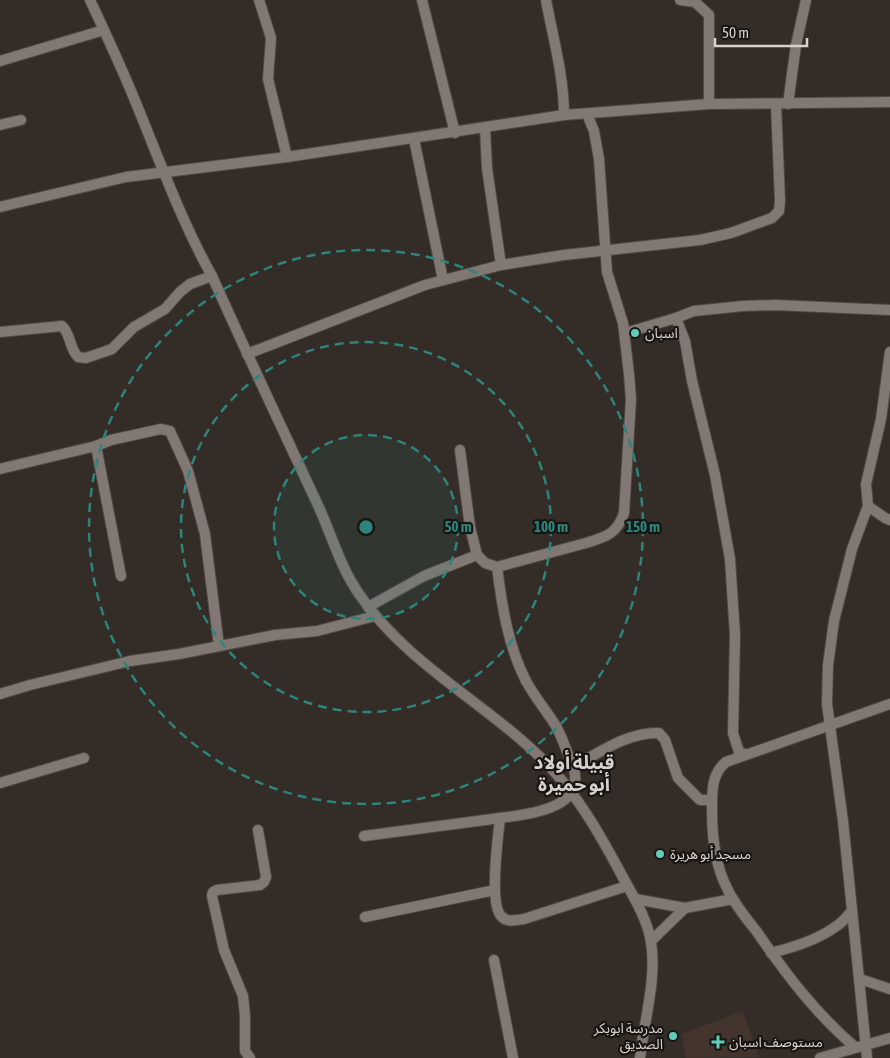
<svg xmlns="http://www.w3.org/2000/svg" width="890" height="1058" viewBox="0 0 890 1058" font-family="'Asap Condensed','Noto Sans Arabic',sans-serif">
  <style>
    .built { fill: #43342d }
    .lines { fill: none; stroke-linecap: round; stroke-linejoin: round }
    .street-casing { stroke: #504945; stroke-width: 12 }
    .street { stroke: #827873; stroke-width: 10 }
    .ring { fill: none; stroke: #2d847c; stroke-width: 2.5; stroke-dasharray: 9 6 }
    .poi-dot { fill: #5eceb7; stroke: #191513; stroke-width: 2 }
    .labels { text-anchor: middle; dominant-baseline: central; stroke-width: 4.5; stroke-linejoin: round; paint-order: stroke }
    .poi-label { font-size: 14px; fill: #d7d1ce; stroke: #191513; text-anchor: start }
    .district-label { font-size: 19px; font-weight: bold; fill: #d7d1ce; stroke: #191513 }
    .centre { fill: #2d847c; stroke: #191513; stroke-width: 2.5 }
    .ring-label { font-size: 15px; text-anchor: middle; font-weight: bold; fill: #2d847c; stroke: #191513; stroke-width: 4.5; stroke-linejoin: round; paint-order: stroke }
  </style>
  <rect width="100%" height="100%" fill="#342c27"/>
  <path class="built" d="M 743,1011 L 759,1057 L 686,1058 L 681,1034 Z"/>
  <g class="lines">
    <g class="street-casing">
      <g id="street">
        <path d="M 90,0 C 104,30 118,60 131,91 C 157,153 179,217 212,276 C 246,352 281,426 316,501 C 331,532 339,565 359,594 C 408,666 489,704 549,766 C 578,796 599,833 619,870 C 631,893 647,917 651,942 C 657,980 644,1020 640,1058"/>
        <path d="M 259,0 L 271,38 L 268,79 L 287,157"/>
        <path d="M 422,0 L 455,133"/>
        <path d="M 546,0 C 553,38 564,76 564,115"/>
        <path d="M 680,0 L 695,2 L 709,15 L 709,104"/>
        <path d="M 0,61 L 104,30"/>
        <path d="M 788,104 L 796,45 L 806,0"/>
        <path d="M 0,125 L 21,120"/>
        <path d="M 485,128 L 487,168 L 501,265"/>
        <path d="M 414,139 L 443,280"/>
        <path d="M 0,207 L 126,177 L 287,157 L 564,115 L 709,104 L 890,102"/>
        <path d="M 676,318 L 685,341 L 692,381 L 715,475 L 730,559 L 735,635 L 733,733 L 739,752 L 745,754"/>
        <path d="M 0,332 L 62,326 C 71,334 69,348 78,357 L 86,358 L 112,349 L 134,327 L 165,309 L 180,292 L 190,284 L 212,276"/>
        <path d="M 625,333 L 676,318 L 694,311 L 743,306 L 776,305 L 890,310"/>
        <path d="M 247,354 L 425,285 L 501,265 L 564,255 L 700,240 L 731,233 L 772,218 L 779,211 L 780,201 L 776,104"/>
        <path d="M 96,446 L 121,576"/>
        <path d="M 0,469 L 96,446 L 111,440 L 161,429 L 170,431 L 188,471 L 205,534 L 219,646"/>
        <path d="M 868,506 L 885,518 L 890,520"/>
        <path d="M 477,555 L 485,563 L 497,567 L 586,543 C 606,537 617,534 624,513 L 631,399 L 629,374 L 623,323 L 607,272 L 599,159 L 594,131 L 587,114"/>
        <path d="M 497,567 C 502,606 508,646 526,681 C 534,696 545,709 554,723 C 560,732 564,744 568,754 C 571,761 575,768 575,776 C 579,810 523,815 500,818 C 498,837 489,903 501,916 C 507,923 516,920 524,919 L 627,886"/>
        <path d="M 368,607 L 424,576 L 477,555 L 470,527 L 460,450"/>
        <path d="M 0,694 L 30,685 L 130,661 L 179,654 L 275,635 L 317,631 L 375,616"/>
        <path d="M 573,767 C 600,752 628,732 659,733 L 665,740 L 678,778 L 700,800 L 712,800"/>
        <path d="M 0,783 L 84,758"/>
        <path d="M 364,836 L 500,818"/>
        <path d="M 635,899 L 685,908 L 733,899"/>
        <path d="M 365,917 L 495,890"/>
        <path d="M 651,941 L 685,908"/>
        <path d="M 771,953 C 794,947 818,940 838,925 C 843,922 847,916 852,911"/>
        <path d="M 494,960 L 513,1058"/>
        <path d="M 860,979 L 890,989"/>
        <path d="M 855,1047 C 816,1014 786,974 757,932 C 746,918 734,904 727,888 C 715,865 712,836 712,811 C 712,793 711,774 726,762 L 890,704"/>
        <path d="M 250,1058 L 245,1051 L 245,1016 L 243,996 L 224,950 L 212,896 L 213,892 L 217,890 L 260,885 L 264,882 L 266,877 L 258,830"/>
        <path d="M 820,1058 L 890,1038"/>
        <path d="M 867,1058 L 843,821 L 827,704 L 828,665 L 834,621 L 852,549 L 868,506 L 866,484 L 881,419 L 890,352"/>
      </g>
    </g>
    <use href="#street" class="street"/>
  </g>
  <circle cx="366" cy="527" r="92" fill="#2d847c" fill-opacity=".12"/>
  <g class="ring">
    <circle cx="366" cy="527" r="92"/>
    <circle cx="366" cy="527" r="185"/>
    <circle cx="366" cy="527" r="277"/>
  </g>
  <g class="poi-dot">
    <circle cx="635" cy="333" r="5"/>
    <circle cx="660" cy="854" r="5"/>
    <circle cx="673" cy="1036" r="5"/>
    <path d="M715.5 1034.5h5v5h5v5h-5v5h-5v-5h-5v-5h5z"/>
  </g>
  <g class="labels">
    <g class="poi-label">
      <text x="645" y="333">اسبان</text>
      <text x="670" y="854">مسجد أبو هريرة</text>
      <text x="663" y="1028" text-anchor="end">مدرسة ابوبكر<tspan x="663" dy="16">الصديق</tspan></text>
      <text x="729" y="1042">مستوصف اسبان</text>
    </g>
    <g class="district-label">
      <text x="574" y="762">قبيلة أولاد<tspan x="574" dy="22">أبو حميرة</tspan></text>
    </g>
  </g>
  <circle cx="366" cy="527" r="8" class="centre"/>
  <g class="ring-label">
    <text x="458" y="532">50 m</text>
    <text x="551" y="532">100 m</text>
    <text x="643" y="532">150 m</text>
  </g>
  <path d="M715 38v8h92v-8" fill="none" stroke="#d7d1ce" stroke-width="2.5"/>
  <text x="722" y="38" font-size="15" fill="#d7d1ce" stroke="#191513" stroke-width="4" paint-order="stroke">50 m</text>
</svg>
